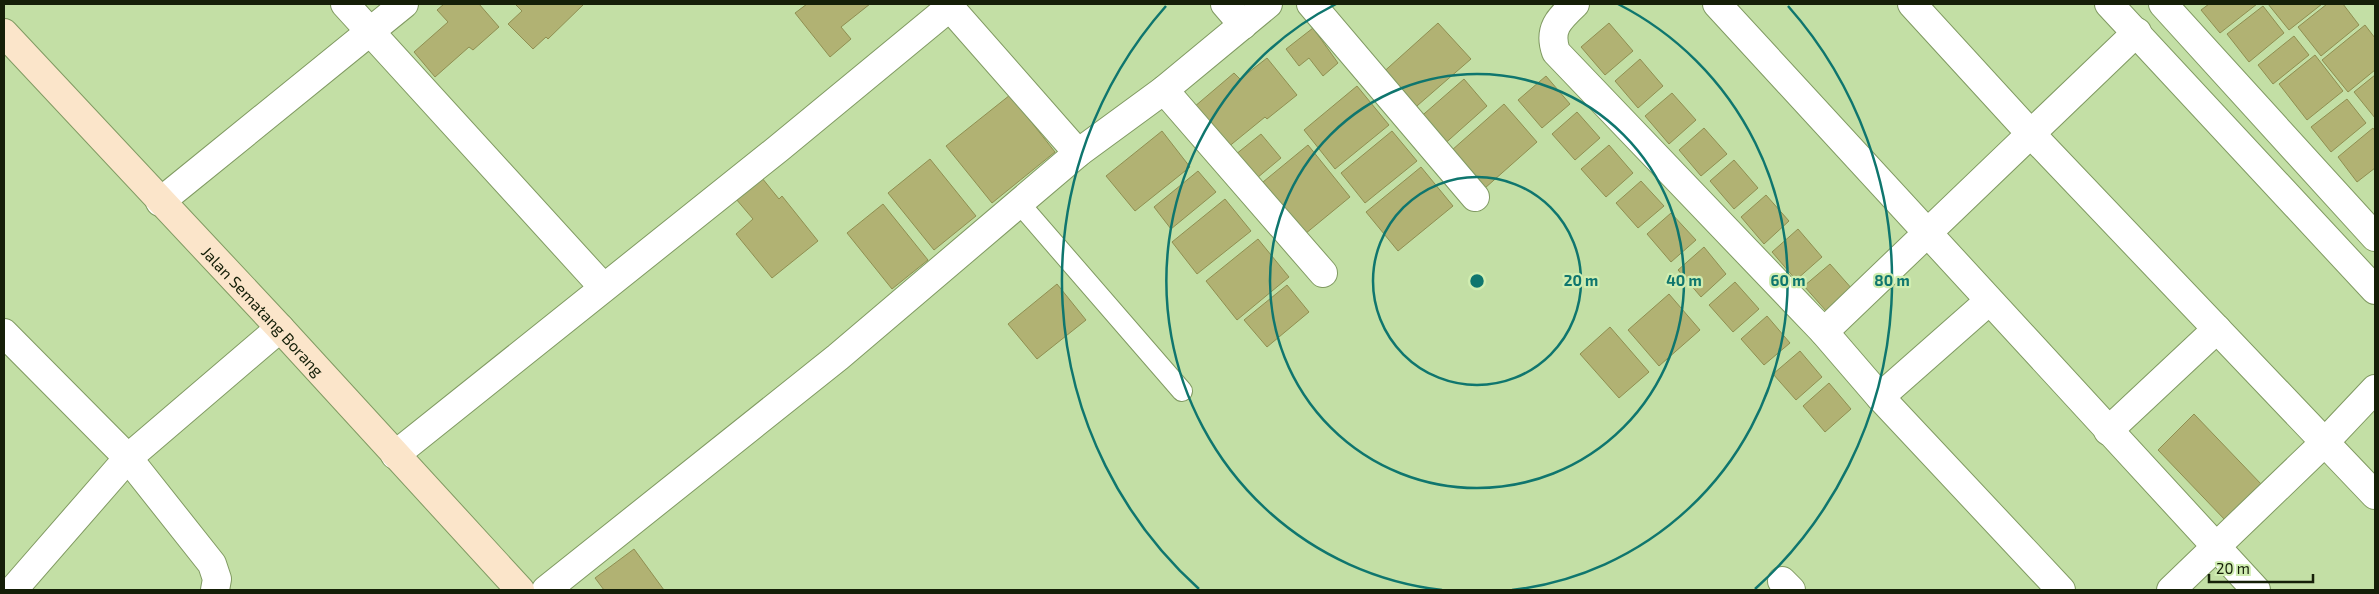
<svg xmlns="http://www.w3.org/2000/svg" width="2379" height="594" viewBox="0 0 2379 594" font-family="'Exo 2',sans-serif">
  <style>
    .building { fill: #b1b273; stroke: #8f8f51 }
    .lines { fill: none; stroke-linecap: round; stroke-linejoin: round }
    .lane-casing { stroke: #809a62; stroke-width: 22 }
    .street-casing { stroke: #809a62; stroke-width: 30 }
    .secondary-casing { stroke: #809a62; stroke-width: 30 }
    .lane { stroke: #fff; stroke-width: 20 }
    .street { stroke: #fff; stroke-width: 28 }
    .secondary { stroke: #fbe5ca; stroke-width: 28 }
    .ring { fill: none; stroke: #0f766e; stroke-width: 2.5 }
    .labels { text-anchor: middle; dominant-baseline: central; stroke-width: 4.5; stroke-linejoin: round; paint-order: stroke }
    .street-label { font-size: 16px; fill: #151f08; stroke: #d0edb1 }
    .centre { fill: #0f766e; stroke: #d0edb1; stroke-width: 2.5 }
    .ring-label { font-size: 15px; text-anchor: middle; font-weight: bold; fill: #0f766e; stroke: #d0edb1; stroke-width: 4.5; stroke-linejoin: round; paint-order: stroke }
  </style>
  <rect width="100%" height="100%" fill="#c3dfa5"/>
  <g class="building">
    <path d="M 444,4 L 479,4 L 499,27 L 473,50 L 469,47 L 435,77 L 414,52 L 448,22 L 437,10 Z"/>
    <path d="M 515,4 L 584,4 L 548,39 L 546,37 L 533,49 L 508,24 L 522,11 Z"/>
    <path d="M 807,4 L 870,4 L 841,27 L 851,39 L 830,57 L 795,13 Z"/>
    <path d="M 2209,4 L 2257,4 L 2220,33 L 2201,10 Z"/>
    <path d="M 2268,4 L 2322,4 L 2289,30 Z"/>
    <path d="M 2327,4 L 2343,4 L 2359,25 L 2321,56 L 2298,27 Z"/>
    <path d="M 2263,6 L 2284,33 L 2249,62 L 2227,34 Z"/>
    <path d="M 1438,23 L 1471,59 L 1410,112 L 1379,76 Z"/>
    <path d="M 1609,23 L 1633,51 L 1605,75 L 1581,47 Z"/>
    <path d="M 2365,25 L 2375,38 L 2375,70 L 2348,92 L 2322,60 Z"/>
    <path d="M 1313,28 L 1338,63 L 1323,76 L 1309,58 L 1299,66 L 1286,49 Z"/>
    <path d="M 2294,36 L 2309,55 L 2273,84 L 2258,65 Z"/>
    <path d="M 2315,55 L 2343,91 L 2307,120 L 2279,84 Z"/>
    <path d="M 1267,58 L 1297,95 L 1267,119 L 1265,117 L 1227,148 L 1194,107 L 1234,73 L 1240,79 Z"/>
    <path d="M 1640,59 L 1663,86 L 1638,108 L 1615,81 Z"/>
    <path d="M 2375,75 L 2375,118 L 2354,92 Z"/>
    <path d="M 1546,76 L 1570,104 L 1542,128 L 1518,100 Z"/>
    <path d="M 1464,79 L 1487,106 L 1441,147 L 1417,120 Z"/>
    <path d="M 1357,86 L 1389,125 L 1335,169 L 1304,130 Z"/>
    <path d="M 1672,93 L 1696,120 L 1669,144 L 1645,116 Z"/>
    <path d="M 1010,95 L 1055,152 L 992,203 L 946,146 Z"/>
    <path d="M 2347,99 L 2366,123 L 2331,152 L 2311,127 Z"/>
    <path d="M 1504,104 L 1537,142 L 1476,196 L 1443,158 Z"/>
    <path d="M 1577,112 L 1600,138 L 1575,160 L 1552,134 Z"/>
    <path d="M 1704,128 L 1727,154 L 1701,176 L 1679,150 Z"/>
    <path d="M 2373,128 L 2375,131 L 2375,168 L 2357,182 L 2338,157 Z"/>
    <path d="M 1162,131 L 1190,167 L 1135,211 L 1106,176 Z"/>
    <path d="M 1392,131 L 1417,161 L 1365,203 L 1341,173 Z"/>
    <path d="M 1261,134 L 1281,158 L 1251,183 L 1230,159 Z"/>
    <path d="M 1308,145 L 1350,197 L 1305,234 L 1263,182 Z"/>
    <path d="M 1609,145 L 1633,173 L 1606,197 L 1581,169 Z"/>
    <path d="M 930,159 L 976,216 L 934,250 L 888,193 Z"/>
    <path d="M 1734,160 L 1758,188 L 1734,209 L 1710,181 Z"/>
    <path d="M 1421,167 L 1453,206 L 1398,251 L 1366,212 Z"/>
    <path d="M 1198,171 L 1216,192 L 1171,229 L 1154,207 Z"/>
    <path d="M 762,178 L 779,199 L 782,196 L 818,241 L 772,278 L 736,234 L 753,219 L 736,199 Z"/>
    <path d="M 1641,181 L 1664,206 L 1638,228 L 1616,203 Z"/>
    <path d="M 1766,195 L 1789,221 L 1764,244 L 1741,217 Z"/>
    <path d="M 1225,199 L 1251,231 L 1197,274 L 1172,242 Z"/>
    <path d="M 883,204 L 928,260 L 892,289 L 847,233 Z"/>
    <path d="M 1671,213 L 1696,240 L 1671,262 L 1647,234 Z"/>
    <path d="M 1798,229 L 1822,257 L 1796,280 L 1772,252 Z"/>
    <path d="M 1258,239 L 1289,277 L 1237,320 L 1206,281 Z"/>
    <path d="M 1704,247 L 1726,274 L 1701,297 L 1678,270 Z"/>
    <path d="M 1830,264 L 1853,290 L 1827,312 L 1804,286 Z"/>
    <path d="M 1735,282 L 1759,309 L 1733,332 L 1709,305 Z"/>
    <path d="M 1057,284 L 1086,320 L 1037,359 L 1008,324 Z"/>
    <path d="M 1287,285 L 1309,312 L 1267,347 L 1244,320 Z"/>
    <path d="M 1669,294 L 1700,330 L 1659,366 L 1628,330 Z"/>
    <path d="M 1767,316 L 1790,343 L 1764,365 L 1741,339 Z"/>
    <path d="M 1610,327 L 1649,372 L 1619,398 L 1580,354 Z"/>
    <path d="M 1800,351 L 1822,377 L 1796,400 L 1773,374 Z"/>
    <path d="M 1829,383 L 1851,409 L 1825,432 L 1803,406 Z"/>
    <path d="M 2194,414 L 2262,485 L 2226,521 L 2158,450 Z"/>
    <path d="M 634,549 L 664,590 L 604,590 L 595,578 Z"/>
  </g>
  <g class="lines">
    <g class="lane-casing">
      <path id="lane" d="M 1019,203 L 1182,391"/>
    </g>
    <g class="street-casing">
      <g id="street">
        <path d="M 345,4 L 603,287"/>
        <path d="M 947,4 L 1078,153"/>
        <path d="M 1225,4 L 1243,25"/>
        <path d="M 1311,4 L 1475,197"/>
        <path d="M 1575,4 C 1559,19 1548,29 1556,52 L 1824,332 L 1880,397 L 2061,590"/>
        <path d="M 1717,4 L 2256,590"/>
        <path d="M 1912,4 L 2031,134 L 2375,495"/>
        <path d="M 2109,4 L 2375,290"/>
        <path d="M 2163,4 L 2375,237"/>
        <path d="M 1164,90 L 1323,273"/>
        <path d="M 160,202 L 404,4"/>
        <path d="M 1824,332 L 2137,32"/>
        <path d="M 4,333 L 128,458 L 212,564 L 217,579 L 215,590"/>
        <path d="M 1880,397 L 1989,301"/>
        <path d="M 2108,431 L 2217,329"/>
        <path d="M 395,455 L 779,148 L 950,7"/>
        <path d="M 1782,581 L 1791,590"/>
        <path d="M 13,590 L 128,458 L 280,328"/>
        <path d="M 546,590 L 838,357 L 1078,153 L 1164,90 L 1268,4"/>
        <path d="M 2171,590 L 2325,442 L 2375,389"/>
      </g>
    </g>
    <g class="secondary-casing">
      <g id="secondary">
        <path id="s1" d="M 4,33 L 280,328 L 520,590"/>
      </g>
    </g>
    <use href="#lane" class="lane"/>
    <use href="#street" class="street"/>
    <use href="#secondary" class="secondary"/>
  </g>
  <g class="ring">
    <circle cx="1477" cy="281" r="104"/>
    <circle cx="1477" cy="281" r="207"/>
    <path d="M1442 590A311 311 0 0 1 1336 4M1618 4A311 311 0 0 1 1512 590"/>
    <path d="M1199 589A415 415 0 0 1 1166 6M1788 6A415 415 0 0 1 1755 589"/>
  </g>
  <g class="labels">
    <g class="street-label">
      <text stroke="none"><textPath href="#s1" startOffset="380">Jalan Sematang Borang</textPath></text>
    </g>
  </g>
  <circle cx="1477" cy="281" r="8" class="centre"/>
  <g class="ring-label">
    <text x="1581" y="286">20 m</text>
    <text x="1684" y="286">40 m</text>
    <text x="1788" y="286">60 m</text>
    <text x="1892" y="286">80 m</text>
  </g>
  <rect width="2379" height="594" fill="none" stroke="#151f08" stroke-width="10"/>
  <path d="M2209 574v8h104v-8" fill="none" stroke="#151f08" stroke-width="2.5"/>
  <text x="2216" y="574" font-size="15" fill="#151f08" stroke="#d0edb1" stroke-width="4" paint-order="stroke">20 m</text>
</svg>
